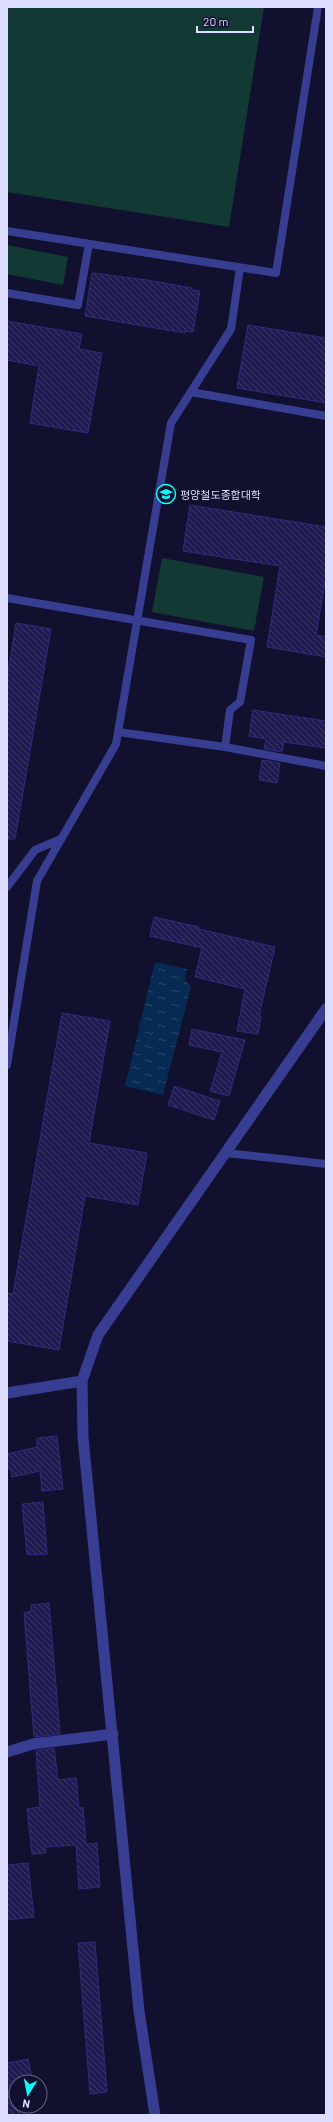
<svg xmlns="http://www.w3.org/2000/svg" width="333" height="2122" viewBox="0 0 333 2122" font-family="Barlow,'Noto Sans KR',sans-serif">
  <style>
    .green { fill: #123933 }
    .water { fill: url(#water-ripples) }
    .building { fill: url(#building-back-hatch); stroke: #312a7f }
    .lines { fill: none; stroke-linecap: round; stroke-linejoin: round }
    .service { stroke: #373e91; stroke-width: 8 }
    .minor { stroke: #373e91; stroke-width: 11 }
    .tertiary { stroke: #373e91; stroke-width: 11 }
    .labels { text-anchor: middle; dominant-baseline: central; stroke-width: 3; stroke-linejoin: round; paint-order: stroke }
    .poi-label { font-size: 11px; fill: #dddeff; stroke: #11102f; text-anchor: start }
  </style>
  <defs>
    <pattern id="water-ripples" width="26" height="14" patternUnits="userSpaceOnUse"><rect width="26" height="14" fill="#062a51"/><path d="M2 4q2-2 4 0t4 0M15 11q2-2 4 0t4 0" fill="none" stroke="#2a486b"/></pattern>
    <pattern id="building-back-hatch" width="6" height="6" patternUnits="userSpaceOnUse"><rect width="6" height="6" fill="#1f1a51"/><path d="M-1 5l2 2M0 0l6 6M5-1l2 2" fill="none" stroke="#3f3b6b"/></pattern>
  </defs>
  <rect width="100%" height="100%" fill="#11102f"/>
  <g class="green">
    <path d="M 7,7 L 264,7 L 229,227 L 7,192 Z"/>
    <path d="M 7,245 L 68,257 L 63,285 L 7,274 Z"/>
    <path d="M 162,558 L 264,577 L 254,631 L 152,612 Z"/>
  </g>
  <path class="water" d="M 155,962 L 187,969 L 185,980 L 191,987 L 163,1095 L 125,1086 Z"/>
  <g class="building">
    <path d="M 92,273 L 147,280 L 192,288 L 192,290 L 200,291 L 193,332 L 185,331 L 185,333 L 85,316 Z"/>
    <path d="M 7,321 L 82,334 L 79,349 L 102,353 L 88,433 L 30,423 L 39,366 L 7,360 Z"/>
    <path d="M 248,325 L 326,338 L 326,403 L 237,388 Z"/>
    <path d="M 190,505 L 326,527 L 326,576 L 316,635 L 326,637 L 326,657 L 267,647 L 280,566 L 183,551 Z"/>
    <path d="M 16,623 L 51,629 L 15,839 L 7,839 L 7,678 Z"/>
    <path d="M 253,710 L 326,721 L 326,748 L 284,742 L 282,752 L 264,749 L 266,739 L 249,736 Z"/>
    <path d="M 262,760 L 280,763 L 277,783 L 259,780 Z"/>
    <path d="M 154,917 L 199,927 L 199,929 L 275,947 L 259,1016 L 261,1016 L 258,1034 L 237,1031 L 245,989 L 195,977 L 202,948 L 150,936 Z"/>
    <path d="M 62,1013 L 110,1021 L 89,1143 L 147,1153 L 138,1205 L 85,1196 L 59,1350 L 7,1341 L 7,1293 L 13,1294 Z"/>
    <path d="M 192,1029 L 245,1040 L 229,1096 L 210,1091 L 222,1052 L 189,1045 Z"/>
    <path d="M 174,1086 L 220,1101 L 214,1120 L 168,1105 Z"/>
    <path d="M 57,1436 L 63,1489 L 42,1491 L 40,1471 L 12,1477 L 10,1468 L 7,1469 L 7,1454 L 37,1447 L 37,1438 Z"/>
    <path d="M 43,1502 L 47,1554 L 27,1555 L 22,1504 Z"/>
    <path d="M 49,1603 L 60,1734 L 34,1737 L 24,1613 L 31,1611 L 31,1605 Z"/>
    <path d="M 54,1748 L 58,1780 L 76,1778 L 79,1808 L 83,1807 L 86,1844 L 97,1843 L 100,1887 L 79,1889 L 76,1845 L 45,1847 L 46,1853 L 32,1854 L 27,1809 L 40,1807 L 36,1751 Z"/>
    <path d="M 28,1863 L 34,1917 L 7,1920 L 7,1865 Z"/>
    <path d="M 95,1942 L 107,2092 L 90,2094 L 78,1943 Z"/>
    <path d="M 28,2059 L 33,2082 L 15,2082 L 16,2106 L 23,2106 L 25,2115 L 7,2115 L 7,2063 Z"/>
  </g>
  <g class="lines">
    <g class="service">
      <path d="M 7,231 L 276,273 L 318,7"/>
      <path d="M 7,293 L 78,305 L 89,244"/>
      <path d="M 191,392 L 326,416"/>
      <path d="M 7,598 L 251,640 L 240,702 L 230,710 L 225,747 L 118,732"/>
      <path d="M 225,747 L 326,766"/>
      <path d="M 7,887 L 35,850 L 61,839"/>
      <path d="M 7,1065 L 37,881 L 116,744 L 171,423 L 231,329 L 240,268"/>
      <path d="M 226,1153 L 326,1164"/>
    </g>
    <path class="minor" d="M 7,1752 L 33,1744 L 113,1734"/>
    <g class="tertiary">
      <path d="M 7,1393 L 82,1381"/>
      <path d="M 155,2115 L 139,2011 L 83,1437 L 82,1381 L 98,1335 L 326,1009"/>
    </g>
  </g>
  <defs>
    <g id="university-ring" transform="scale(1)"><circle r="9.5" fill="#11102f" stroke="#09fffb" stroke-width="1.5"/><path d="M0-5L7-2L0 1L-7-2ZM-4 1L0 2.5L4 1V4Q0 6-4 4Z" fill="#09fffb"/></g>
  </defs>
  <g fill-rule="evenodd">
    <use href="#university-ring" x="166" y="494"/>
  </g>
  <g class="labels">
    <g class="poi-label">
      <text x="180" y="494">평양철도종합대학</text>
    </g>
  </g>
  <rect width="333" height="2122" fill="none" stroke="#dddeff" stroke-width="16"/>
  <g transform="translate(28 2094) rotate(190)"><circle r="19" fill="#11102f" stroke="#636282"/>
  <path d="M0-3L7 15L0 10L-7 15Z" fill="#09fffb"/>
  <text y="-6" font-size="11" font-weight="bold" text-anchor="middle" fill="#dddeff">N</text>
  </g>
  <path d="M197 26v6h56v-6" fill="none" stroke="#dddeff" stroke-width="2"/>
  <text x="203" y="26" font-size="12" fill="#dddeff" stroke="#11102f" stroke-width="3" paint-order="stroke">20 m</text>
</svg>
